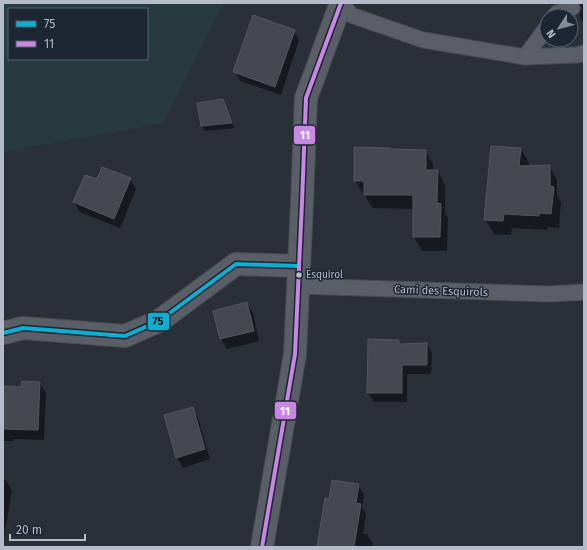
<svg xmlns="http://www.w3.org/2000/svg" width="587" height="550" viewBox="0 0 587 550" font-family="'Fira Sans',sans-serif">
  <style>
    .green { fill: #273a3e; fill-rule: evenodd }
    .shadow { fill: #0007 }
    .building { fill: #444950; stroke: #52575f }
    .lines { fill: none; stroke-linecap: round; stroke-linejoin: round }
    .service-casing { stroke: #484c53; stroke-width: 17 }
    .minor-casing { stroke: #484c53; stroke-width: 24 }
    .service { stroke: #5a5e66; stroke-width: 15 }
    .minor { stroke: #5a5e66; stroke-width: 22 }
    .bus-1-casing { stroke: #1d2633; stroke-width: 7 }
    .bus-2-casing { stroke: #1d2633; stroke-width: 7 }
    .bus-1 { stroke: #0dafd3; stroke-width: 4 }
    .bus-2 { stroke: #c787e3; stroke-width: 4 }
    .bus-dot { fill: #b4bcc9; stroke: #1d2633; stroke-width: 1.5 }
    .labels { text-anchor: middle; dominant-baseline: central; stroke-width: 3; stroke-linejoin: round; paint-order: stroke }
    .bus-label { font-size: 10px; fill: #b4bcc9; stroke: #1d2633; text-anchor: start }
    .street-label { font-size: 11px; fill: #b4bcc9; stroke: #1d2633 }
    .line-badge { stroke: #1d2633; stroke-width: 1.5 }
    .badge-label { font-size: 11px; text-anchor: middle; font-weight: bold; fill: #fff }
    .pale-badge-label { font-size: 11px; text-anchor: middle; font-weight: bold; fill: #111 }
  </style>
  <rect width="100%" height="100%" fill="#2a3038"/>
  <path class="green" d="M 3,3 L 224,3 L 164,123 L 3,152 ZM 9,9 L 147,9 L 147,59 L 9,59 Z"/>
  <g class="shadow">
    <path d="M 580,3 L 584,3 L 584,24 L 579,15 L 582,10 Z"/>
    <path d="M 294,31 L 299,40 L 281,95 L 240,81 L 235,72 Z"/>
    <path d="M 225,105 L 234,128 L 205,131 L 202,126 Z"/>
    <path d="M 492,147 L 521,149 L 529,163 L 529,166 L 549,166 L 557,180 L 557,195 L 561,202 L 559,228 L 547,227 L 547,230 L 512,228 L 511,235 L 494,234 L 486,220 Z"/>
    <path d="M 390,150 L 426,151 L 433,165 L 433,171 L 438,171 L 445,185 L 445,213 L 448,218 L 447,251 L 422,251 L 414,237 L 414,209 L 373,208 L 355,181 Z"/>
    <path d="M 130,179 L 136,189 L 120,228 L 80,212 L 74,202 Z"/>
    <path d="M 247,303 L 253,313 L 259,341 L 227,349 L 221,339 L 214,311 Z"/>
    <path d="M 398,341 L 401,345 L 427,344 L 432,353 L 431,374 L 407,374 L 407,402 L 374,402 L 368,393 Z"/>
    <path d="M 40,383 L 46,393 L 44,440 L 13,439 L 13,441 L 3,441 L 3,387 L 22,388 Z"/>
    <path d="M 192,408 L 198,418 L 210,459 L 183,468 L 177,458 Z"/>
    <path d="M 3,480 L 6,480 L 12,491 L 3,542 Z"/>
    <path d="M 358,485 L 364,494 L 362,508 L 366,514 L 363,534 L 367,534 L 373,544 L 372,547 L 318,547 L 330,500 Z"/>
  </g>
  <g class="building">
    <path d="M 253,15 L 295,30 L 275,87 L 233,72 Z"/>
    <path d="M 223,99 L 232,123 L 201,126 L 197,103 Z"/>
    <path d="M 491,146 L 521,148 L 519,166 L 550,165 L 550,186 L 554,187 L 551,214 L 539,213 L 539,216 L 504,214 L 503,221 L 484,220 Z"/>
    <path d="M 354,147 L 390,148 L 390,149 L 426,150 L 426,170 L 438,170 L 437,203 L 441,204 L 440,237 L 413,237 L 413,195 L 364,195 L 364,181 L 354,181 Z"/>
    <path d="M 102,167 L 131,178 L 114,219 L 73,202 L 85,175 L 97,179 Z"/>
    <path d="M 247,302 L 254,331 L 220,339 L 213,311 Z"/>
    <path d="M 368,339 L 399,340 L 399,344 L 427,343 L 427,365 L 402,365 L 402,393 L 367,393 Z"/>
    <path d="M 22,381 L 40,382 L 38,430 L 3,429 L 3,386 L 21,387 Z"/>
    <path d="M 193,407 L 205,449 L 176,458 L 164,415 Z"/>
    <path d="M 332,480 L 359,484 L 356,503 L 361,504 L 354,547 L 317,547 L 325,498 L 329,499 Z"/>
  </g>
  <g class="lines">
    <g class="service-casing">
      <g id="service">
        <path d="M 341,3 L 351,15 L 423,40 L 525,57 L 547,27"/>
        <path d="M 555,16 L 557,13 L 572,8"/>
        <path d="M 525,57 L 577,55 L 584,53"/>
        <path d="M 298,286 L 550,294 L 584,292"/>
      </g>
    </g>
    <g class="minor-casing">
      <g id="minor">
        <path d="M 3,333 L 23,328 L 125,336 L 159,321 L 236,264 L 299,266"/>
        <path d="M 262,547 L 295,354 L 302,202 L 306,98 L 341,3"/>
      </g>
    </g>
    <use href="#service" class="service"/>
    <use href="#minor" class="minor"/>
    <g class="bus-1-casing">
      <path id="bus-1" d="M 3,333 L 23,328 L 125,336 L 159,321 L 236,264 L 299,266"/>
    </g>
    <g class="bus-2-casing">
      <path id="bus-2" d="M 262,547 L 295,354 L 302,202 L 306,98 L 341,3"/>
    </g>
    <use href="#bus-1" class="bus-1"/>
    <use href="#bus-2" class="bus-2"/>
  </g>
  <circle class="bus-dot" cx="299" cy="275" r="3.5"/>
  <g class="labels">
    <g class="bus-label">
      <text x="306" y="275">Esquirol</text>
    </g>
    <g class="street-label">
      <text transform="translate(441 291) rotate(2)">Cami des Esquirols</text>
    </g>
  </g>
  <g class="line-badge">
    <rect x="293" y="125" width="23" height="20" rx="4" fill="#c787e3"/>
    <rect x="147" y="312" width="23" height="19" rx="4" fill="#0dafd3"/>
    <rect x="274" y="401" width="23" height="19" rx="4" fill="#c787e3"/>
  </g>
  <g class="badge-label">
    <text x="305" y="139">11</text>
    <text x="285" y="415">11</text>
  </g>
  <g class="pale-badge-label">
    <text x="158" y="325">75</text>
  </g>
  <rect width="587" height="550" fill="none" stroke="#b4bcc9" stroke-width="8"/>
  <rect x="8" y="8" width="140" height="52" fill="#1d2633" stroke="#59626f"/>
  <rect x="16" y="21" width="20" height="6" fill="#0dafd3" stroke="#59626f"/>
  <text x="44" y="28" font-size="12" fill="#b4bcc9">75</text>
  <rect x="16" y="41" width="20" height="6" fill="#c787e3" stroke="#59626f"/>
  <text x="44" y="48" font-size="12" fill="#b4bcc9">11</text>
  <g transform="translate(559 28) rotate(234)"><circle r="19" fill="#1d2633" stroke="#59626f"/>
  <path d="M0-3L7 15L0 10L-7 15Z" fill="#848b96"/>
  <text y="-6" font-size="11" font-weight="bold" text-anchor="middle" fill="#b4bcc9">N</text>
  </g>
  <path d="M10 534v6h75v-6" fill="none" stroke="#b4bcc9" stroke-width="2"/>
  <text x="16" y="534" font-size="12" fill="#b4bcc9" stroke="#1d2633" stroke-width="3" paint-order="stroke">20 m</text>
</svg>
